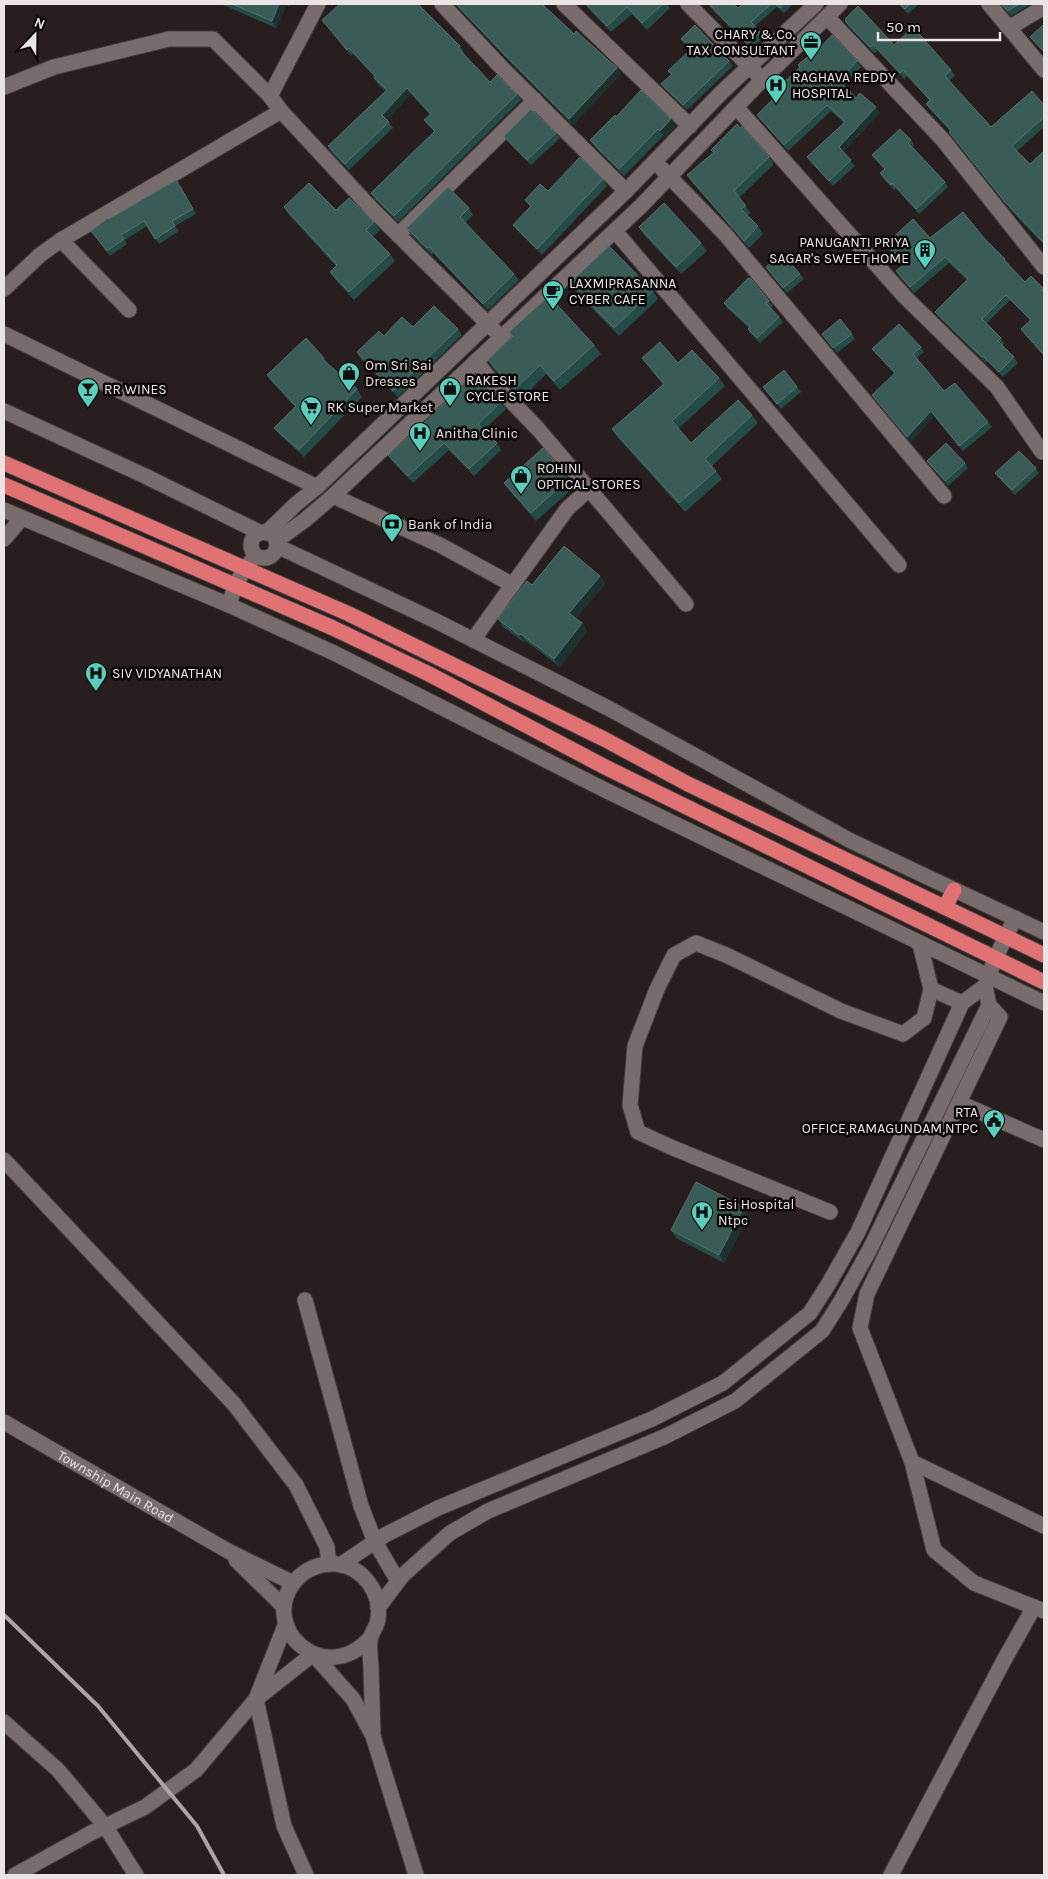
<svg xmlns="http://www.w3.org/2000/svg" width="1048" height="1879" viewBox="0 0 1048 1879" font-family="Karla,sans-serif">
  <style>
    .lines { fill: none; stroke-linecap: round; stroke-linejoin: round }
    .minor-casing { stroke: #453d3d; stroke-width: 17 }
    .highway-casing { stroke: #453d3d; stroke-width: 17 }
    .minor { stroke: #786d6c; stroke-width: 15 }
    .highway { stroke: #e07273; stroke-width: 15 }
    .rail { stroke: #aca4a4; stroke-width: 4 }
    .wall { fill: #244b46 }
    .shaded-wall { fill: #1d322f }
    .building { fill: #395c57; stroke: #55716d }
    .labels { text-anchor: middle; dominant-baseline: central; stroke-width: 5; stroke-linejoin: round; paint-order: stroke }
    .poi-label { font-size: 14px; fill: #ebe4e4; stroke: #0d0909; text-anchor: start }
    .street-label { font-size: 14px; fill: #ebe4e4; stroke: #0d0909 }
  </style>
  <rect width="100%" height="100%" fill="#281e1e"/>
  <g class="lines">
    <g class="minor-casing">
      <g id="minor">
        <path d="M 442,4 L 501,67 L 626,191"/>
        <path d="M 564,4 L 690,126"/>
        <path d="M 688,4 L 757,74"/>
        <path d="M 989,4 L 1044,70"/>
        <path d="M 827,17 L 943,140 L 1044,267"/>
        <path d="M 1009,28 L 1044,7"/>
        <path d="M 4,87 L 54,67 L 169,39 L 213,39 L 270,96 L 281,111 L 372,209 L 494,330"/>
        <path d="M 270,96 L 318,4"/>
        <path d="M 737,108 L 905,297 L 997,387 L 1042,452"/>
        <path d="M 662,169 L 725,234 L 944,496"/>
        <path d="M 615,231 L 899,565"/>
        <path d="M 398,235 L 535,100"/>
        <path d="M 61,240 L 129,310"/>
        <path d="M 4,289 L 40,255 L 61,240 L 281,111"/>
        <path d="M 4,334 L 317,487"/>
        <path d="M 476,361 L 488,377 L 538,429 L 589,489"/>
        <path d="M 4,411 L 145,476 L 261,533"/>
        <path d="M 333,496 L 440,545 L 513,585"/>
        <path d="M 4,510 L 229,605 L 334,653 L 603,789 L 1044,1003"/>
        <circle cx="264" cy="545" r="13"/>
        <path d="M 266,533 L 296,504 L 317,487 L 626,191 L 722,92 L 816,4"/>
        <path d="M 4,539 L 22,518"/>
        <path d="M 276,541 L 305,520 L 333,496 L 641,206 L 763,79 L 840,4"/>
        <path d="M 277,546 L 436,621 L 608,708 L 851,841 L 1044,932"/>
        <path d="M 229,605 C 234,587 240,573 253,559"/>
        <path d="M 473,640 L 567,509 L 589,489 L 686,604"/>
        <path d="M 931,989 L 962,1003"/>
        <path d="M 989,1005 L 1000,1017 L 867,1294 L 860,1328 L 912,1462 L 934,1550 L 974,1583 L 1044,1611"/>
        <path d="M 960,1103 L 1044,1140"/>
        <path d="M 4,1160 L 234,1404 L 296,1485 L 327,1547 L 329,1564"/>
        <path d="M 830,1212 L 673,1148 L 638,1132 L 630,1105 L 635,1046 L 657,989 L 674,955 L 696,943 L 726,955 L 841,1011 L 903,1034 L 924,1018 L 931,989 L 920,944"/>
        <path d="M 305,1300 L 361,1506 L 375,1542 L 398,1581"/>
        <path id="s1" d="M 4,1422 L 228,1551 L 293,1583"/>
        <path d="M 912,1462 L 1044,1526"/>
        <path d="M 236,1560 L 284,1607"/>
        <path d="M 340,1565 L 385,1535 L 438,1508 L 652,1419 L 723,1383 L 810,1313 L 829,1283 L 858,1232 L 962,1003 L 985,986 L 995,959 L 1015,918"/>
        <path d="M 378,1608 L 402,1576 L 450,1533 L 488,1511 L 664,1437 L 735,1401 L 822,1331 L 841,1301 L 870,1249 L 989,1005 L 985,986"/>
        <path d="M 286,1623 L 256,1699 L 284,1826 L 306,1875"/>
        <path d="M 370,1638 C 323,1690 256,1625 296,1580 C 307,1568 321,1563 337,1564 C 363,1567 382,1593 378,1619 C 377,1627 371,1633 370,1640 C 369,1650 371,1661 371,1671 C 372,1691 372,1711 373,1732"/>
        <path d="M 4,1722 L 58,1770 L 105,1826 L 136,1875"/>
        <path d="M 15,1875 L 91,1833 L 145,1807 L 196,1770 L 256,1699 L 313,1654 L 353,1699 L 373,1736 L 416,1875"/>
        <path d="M 891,1875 L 1003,1662 L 1034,1607"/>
      </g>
    </g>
    <g class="highway-casing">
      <g id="highway">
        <path d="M 4,463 L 349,614 L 604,739 L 688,784 L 1044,955"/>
        <path d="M 4,485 L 333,628 L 429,674 L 605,767 L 1044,982"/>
        <path d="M 945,907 L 954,890"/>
      </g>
    </g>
    <use href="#minor" class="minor"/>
    <use href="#highway" class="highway"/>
    <path class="rail" d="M 4,1615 L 98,1706 L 197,1826 L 224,1875"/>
  </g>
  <g class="wall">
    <path d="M 221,4 L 290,4 L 289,6 L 286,5 L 276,28 Z"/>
    <path d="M 455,4 L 546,4 L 544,6 L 574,34 L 621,74 L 573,125 L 508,60 Z"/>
    <path d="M 584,4 L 667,4 L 670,8 L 647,30 L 632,14 L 611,32 Z"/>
    <path d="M 707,4 L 733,4 L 738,8 L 743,4 L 793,4 L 784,13 L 777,7 L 755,26 L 764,37 L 751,49 Z"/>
    <path d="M 898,4 L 919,4 L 908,14 Z"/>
    <path d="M 1000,4 L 1031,4 L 1011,16 Z"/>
    <path d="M 322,20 L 460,46 L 464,52 L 463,53 L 490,82 L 517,94 L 521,100 L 398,222 L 375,199 L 371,193 L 434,132 L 424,120 L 430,115 L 411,94 L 387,120 L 393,128 L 349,170 L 332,153 L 328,146 L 385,91 L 378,84 L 374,78 L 375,77 L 353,54 L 351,56 Z"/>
    <path d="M 845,21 L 894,45 L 951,70 L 955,76 L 949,81 L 991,127 L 1044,105 L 1044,127 L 1017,151 L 1030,164 L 1044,151 L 1044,245 L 1009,208 L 953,138 L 949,132 L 950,131 L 930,109 L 926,104 L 929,100 L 907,76 L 904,79 L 878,51 L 874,53 L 849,27 Z"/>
    <path d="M 681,39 L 729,61 L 733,66 L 687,110 L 665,89 L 661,84 L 671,75 L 668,71 L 691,50 Z"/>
    <path d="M 814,54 L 857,61 L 861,67 L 843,85 L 856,98 L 876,107 L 880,113 L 843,152 L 855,166 L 833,186 L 811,162 L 807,157 L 844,123 L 831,111 L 788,151 L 761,120 L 757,115 L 777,96 L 774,92 Z"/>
    <path d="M 616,117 L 676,125 L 665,137 L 663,136 L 624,176 L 595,147 L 590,140 Z"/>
    <path d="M 556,133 L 560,138 L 531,165 L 507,141 L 504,136 Z"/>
    <path d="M 911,140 L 914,145 L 913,147 L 945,182 L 948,187 L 919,214 L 896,188 L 894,190 L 883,178 L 880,173 L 884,169 L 876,160 L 872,155 Z"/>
    <path d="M 711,150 L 769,157 L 774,164 L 739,198 L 751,213 L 747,216 L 758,226 L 763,234 L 749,248 L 692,182 L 687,175 L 714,153 Z"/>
    <path d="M 603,179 L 607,186 L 542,255 L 518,231 L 513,225 L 530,207 L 525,200 L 548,191 Z"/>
    <path d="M 180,185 L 196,214 L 175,226 L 179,231 L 159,244 L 147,226 L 125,240 L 127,244 L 110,256 L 91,231 L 109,219 Z"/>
    <path d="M 284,207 L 336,210 L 374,222 L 380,230 L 373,236 L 390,254 L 395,261 L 354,300 L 335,279 L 330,272 L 336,266 L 289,215 Z"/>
    <path d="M 469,208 L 473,215 L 465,223 L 514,274 L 519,280 L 488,310 L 433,253 L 432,255 L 411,235 L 407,228 Z"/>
    <path d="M 639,227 L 701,243 L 707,251 L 681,274 L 644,235 Z"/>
    <path d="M 930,238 L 984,238 L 1005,259 L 1009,264 L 1008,265 L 1025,282 L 1031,276 L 1044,290 L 1044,356 L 1025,335 L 1021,329 L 1030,320 L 1010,300 L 986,324 L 1001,338 L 1004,344 L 1002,346 L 1014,357 L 1018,363 L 1003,377 L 987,361 L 986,363 L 939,317 L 935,312 L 967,280 L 949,263 L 914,293 L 900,277 L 896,271 L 903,265 L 889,250 L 886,244 Z"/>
    <path d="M 766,267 L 800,274 L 804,279 L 787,293 Z"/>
    <path d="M 570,283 L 653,291 L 658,299 L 619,336 L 575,291 Z"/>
    <path d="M 769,301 L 773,306 L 770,308 L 779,317 L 783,322 L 760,343 L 751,334 L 748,329 L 749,328 L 727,308 L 724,303 Z"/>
    <path d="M 413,327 L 458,329 L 462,335 L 398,397 L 361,359 L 357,352 L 384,336 Z"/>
    <path d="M 509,332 L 594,345 L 601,354 L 560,390 L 546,374 L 522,399 L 494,370 L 488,360 L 512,336 Z"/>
    <path d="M 822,334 L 852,334 L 855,339 L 837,353 Z"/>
    <path d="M 921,347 L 924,352 L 917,358 L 944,391 L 988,422 L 992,427 L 963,451 L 934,416 L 911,442 L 872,395 L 895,374 L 876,354 L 872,349 Z"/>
    <path d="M 324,358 L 329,365 L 357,389 L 362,397 L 304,457 L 280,435 L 274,428 L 295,407 L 272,382 L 267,375 Z"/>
    <path d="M 642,358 L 678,363 L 719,378 L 725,386 L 678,429 L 691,443 L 752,415 L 758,423 L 712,466 L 722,479 L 685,512 L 618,438 L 612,429 L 663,384 L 648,366 Z"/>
    <path d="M 763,387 L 797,387 L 801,392 L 781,409 Z"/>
    <path d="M 501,402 L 506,409 L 484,430 L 497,443 L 501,450 L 474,476 L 449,450 L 413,483 L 393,462 L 388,455 Z"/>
    <path d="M 927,461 L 965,463 L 968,468 L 948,486 Z"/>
    <path d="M 1036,468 L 1039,473 L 1015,495 L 999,478 L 995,473 Z"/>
    <path d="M 564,473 L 569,480 L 567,482 L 572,489 L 536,521 L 509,490 L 504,483 Z"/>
    <path d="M 600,576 L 605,584 L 576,618 L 582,623 L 587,631 L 560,667 L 526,641 L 525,643 L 503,627 L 498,619 L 532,585 Z"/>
    <path d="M 749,1215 L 724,1263 L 676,1238 L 671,1230 Z"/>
  </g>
  <g class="shaded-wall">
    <path d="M 279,4 L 285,4 L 286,5 L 276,28 L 272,21 Z"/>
    <path d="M 617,68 L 621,74 L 573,125 L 569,119 Z"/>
    <path d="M 407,88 L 411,94 L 386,121 L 382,115 Z"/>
    <path d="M 876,107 L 880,113 L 843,152 L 839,147 Z"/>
    <path d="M 671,119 L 676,125 L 665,137 L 660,131 Z"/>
    <path d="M 931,411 L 934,416 L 911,442 L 907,437 Z"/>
    <path d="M 600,576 L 605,584 L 574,621 L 569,613 Z"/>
    <path d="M 582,623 L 587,631 L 560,667 L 554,659 Z"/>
    <path d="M 521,634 L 526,641 L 525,643 L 519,635 Z"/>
    <path d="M 744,1207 L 749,1215 L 724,1263 L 719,1255 Z"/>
  </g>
  <g class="building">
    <path d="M 232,4 L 279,4 L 272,21 Z"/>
    <path d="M 340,4 L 418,4 L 460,46 L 458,48 L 490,82 L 497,75 L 517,94 L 394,216 L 371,193 L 435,131 L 424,120 L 431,114 L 407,88 L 382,115 L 389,122 L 345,164 L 328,146 L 387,90 L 374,78 L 375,76 L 349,48 L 347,50 L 322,20 Z"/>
    <path d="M 456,4 L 542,4 L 574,34 L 576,31 L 617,68 L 569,119 L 504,54 Z"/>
    <path d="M 586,4 L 663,4 L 642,23 L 627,7 L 607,26 Z"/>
    <path d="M 709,4 L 733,4 L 738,8 L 743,4 L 771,4 L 751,22 L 760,32 L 747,44 Z"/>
    <path d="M 775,4 L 784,4 L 780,8 Z"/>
    <path d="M 900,4 L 910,4 L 905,9 Z"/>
    <path d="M 1001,4 L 1019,4 L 1008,11 Z"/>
    <path d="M 858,6 L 894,45 L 913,27 L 951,70 L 945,76 L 991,127 L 1032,91 L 1044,105 L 1044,117 L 1012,146 L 1030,164 L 1044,151 L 1044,243 L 1005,202 L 949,132 L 951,130 L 926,104 L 930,100 L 903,70 L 900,73 L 874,45 L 870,47 L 845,21 L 846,18 Z"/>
    <path d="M 1044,24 L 1044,52 L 1030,37 Z"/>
    <path d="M 695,25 L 729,61 L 683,105 L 661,84 L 672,74 L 668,71 L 691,49 L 681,39 Z"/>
    <path d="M 832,35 L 857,61 L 839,80 L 856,98 L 860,93 L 876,107 L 839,147 L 851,160 L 829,181 L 807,157 L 845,122 L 827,105 L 784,145 L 757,115 L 777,95 L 774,92 L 800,67 L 798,65 L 813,52 L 814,54 Z"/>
    <path d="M 641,90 L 671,119 L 660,131 L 658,129 L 619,169 L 590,140 L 615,115 L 616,117 Z"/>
    <path d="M 531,109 L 556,133 L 527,160 L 504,136 Z"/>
    <path d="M 737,124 L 740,128 L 742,126 L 769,157 L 734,191 L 746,206 L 741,209 L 758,226 L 744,241 L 687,175 L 714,152 L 711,150 Z"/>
    <path d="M 900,129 L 911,140 L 908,143 L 945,182 L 916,209 L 892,183 L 891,185 L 880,173 L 885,169 L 872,155 Z"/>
    <path d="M 580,157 L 603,179 L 537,249 L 513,225 L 531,206 L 525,200 L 540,184 L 548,191 Z"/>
    <path d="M 176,180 L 193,209 L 172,221 L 175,226 L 155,239 L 144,221 L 121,235 L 124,239 L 107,251 L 91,231 L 108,218 L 109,219 Z"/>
    <path d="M 309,183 L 336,210 L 349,198 L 374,222 L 366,230 L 390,254 L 349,292 L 330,272 L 337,265 L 284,207 Z"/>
    <path d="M 448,187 L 469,208 L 460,217 L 514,274 L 483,304 L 429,247 L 427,248 L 407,228 Z"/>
    <path d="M 664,203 L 701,243 L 676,267 L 639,227 Z"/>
    <path d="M 963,212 L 984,238 L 1005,259 L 1004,260 L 1025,282 L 1031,276 L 1044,289 L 1042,290 L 1044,292 L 1044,355 L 1021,329 L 1031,320 L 1006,295 L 982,319 L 1001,338 L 998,341 L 1014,357 L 999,372 L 983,356 L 982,357 L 935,312 L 968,279 L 945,257 L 910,287 L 896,271 L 904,264 L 886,244 L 913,219 L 930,238 Z"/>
    <path d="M 609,246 L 653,291 L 614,328 L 570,283 Z"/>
    <path d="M 782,253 L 800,274 L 783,288 L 766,267 Z"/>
    <path d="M 748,278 L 751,279 L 769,301 L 766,303 L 779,317 L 757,338 L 748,329 L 750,327 L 724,303 Z"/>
    <path d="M 549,296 L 594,345 L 554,381 L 540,365 L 515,389 L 488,360 L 513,336 L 509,332 Z"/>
    <path d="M 434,306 L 458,329 L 393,391 L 357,352 L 379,331 L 384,336 L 402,317 L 413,327 Z"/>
    <path d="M 840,319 L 852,334 L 833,348 L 822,334 Z"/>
    <path d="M 899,324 L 921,347 L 913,354 L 944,391 L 955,383 L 988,422 L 959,446 L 931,411 L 907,437 L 872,395 L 895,373 L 872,349 Z"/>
    <path d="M 306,338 L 324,358 L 322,359 L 357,389 L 299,450 L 274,428 L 296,406 L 267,375 Z"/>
    <path d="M 660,342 L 678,363 L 692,350 L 719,378 L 672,421 L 691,443 L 738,400 L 752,415 L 705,459 L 716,471 L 679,503 L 612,429 L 664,384 L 642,358 Z"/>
    <path d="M 784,370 L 797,387 L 777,404 L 763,387 Z"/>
    <path d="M 474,374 L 501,402 L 478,424 L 497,443 L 469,469 L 444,443 L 408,476 L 388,455 L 421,426 Z"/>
    <path d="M 946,443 L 965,463 L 945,481 L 927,461 Z"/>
    <path d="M 543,448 L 564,473 L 561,475 L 566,481 L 531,513 L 504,483 Z"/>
    <path d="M 1019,451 L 1036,468 L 1012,490 L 995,473 Z"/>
    <path d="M 564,546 L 600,576 L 569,613 L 582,623 L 554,659 L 521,634 L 519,635 L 498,619 L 527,581 L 532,585 Z"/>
    <path d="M 696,1182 L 744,1207 L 719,1255 L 671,1230 Z"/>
  </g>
  <defs>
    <g id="office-pin" transform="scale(1.125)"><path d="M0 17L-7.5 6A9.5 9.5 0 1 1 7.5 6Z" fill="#5bcebb" stroke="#0d0909"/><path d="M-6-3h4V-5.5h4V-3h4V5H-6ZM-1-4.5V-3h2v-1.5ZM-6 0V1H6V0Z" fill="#111"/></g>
    <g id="hospital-pin" transform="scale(1.125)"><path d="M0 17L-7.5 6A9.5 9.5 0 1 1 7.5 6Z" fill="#5bcebb" stroke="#0d0909"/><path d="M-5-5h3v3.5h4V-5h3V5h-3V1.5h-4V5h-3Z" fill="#111"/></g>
    <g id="building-pin" transform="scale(1.125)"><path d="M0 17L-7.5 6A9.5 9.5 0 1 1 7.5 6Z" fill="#5bcebb" stroke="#0d0909"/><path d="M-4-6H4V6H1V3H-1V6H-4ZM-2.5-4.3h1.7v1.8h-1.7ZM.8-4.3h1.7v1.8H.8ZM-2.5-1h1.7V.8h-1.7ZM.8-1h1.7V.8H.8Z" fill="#111"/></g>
    <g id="cafe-pin" transform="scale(1.125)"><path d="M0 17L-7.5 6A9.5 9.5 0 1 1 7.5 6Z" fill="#5bcebb" stroke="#0d0909"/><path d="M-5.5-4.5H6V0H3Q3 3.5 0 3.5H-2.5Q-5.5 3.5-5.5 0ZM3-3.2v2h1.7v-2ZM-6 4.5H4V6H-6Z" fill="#111"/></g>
    <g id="shop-pin" transform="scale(1.125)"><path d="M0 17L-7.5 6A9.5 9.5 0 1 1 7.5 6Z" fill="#5bcebb" stroke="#0d0909"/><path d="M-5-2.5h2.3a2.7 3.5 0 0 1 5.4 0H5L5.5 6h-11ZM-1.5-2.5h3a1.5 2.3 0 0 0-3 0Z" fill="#111"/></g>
    <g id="bar-pin" transform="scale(1.125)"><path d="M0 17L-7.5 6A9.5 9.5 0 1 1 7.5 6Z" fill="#5bcebb" stroke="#0d0909"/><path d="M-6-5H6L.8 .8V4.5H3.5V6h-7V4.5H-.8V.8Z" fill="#111"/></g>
    <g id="supermarket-pin" transform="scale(1.125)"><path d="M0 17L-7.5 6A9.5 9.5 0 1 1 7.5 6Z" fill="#5bcebb" stroke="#0d0909"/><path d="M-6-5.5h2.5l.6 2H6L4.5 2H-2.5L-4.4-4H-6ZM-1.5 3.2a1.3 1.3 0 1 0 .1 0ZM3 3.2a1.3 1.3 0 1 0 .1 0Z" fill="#111"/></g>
    <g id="bank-pin" transform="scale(1.125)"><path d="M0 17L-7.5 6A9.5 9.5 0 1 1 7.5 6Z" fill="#5bcebb" stroke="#0d0909"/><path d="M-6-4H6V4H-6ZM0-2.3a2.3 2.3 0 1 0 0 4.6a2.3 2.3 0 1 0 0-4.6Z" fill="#111"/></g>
    <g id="civic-pin" transform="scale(1.125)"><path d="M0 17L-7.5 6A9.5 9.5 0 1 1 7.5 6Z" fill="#5bcebb" stroke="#0d0909"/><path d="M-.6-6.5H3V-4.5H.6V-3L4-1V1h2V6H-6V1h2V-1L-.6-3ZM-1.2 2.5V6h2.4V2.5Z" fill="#111"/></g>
  </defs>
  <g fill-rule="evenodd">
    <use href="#office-pin" x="811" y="42"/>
    <use href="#hospital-pin" x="776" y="85"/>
    <use href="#building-pin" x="925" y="250"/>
    <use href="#cafe-pin" x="553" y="291"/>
    <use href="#shop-pin" x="349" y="373"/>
    <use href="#shop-pin" x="450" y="388"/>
    <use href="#bar-pin" x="88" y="389"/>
    <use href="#supermarket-pin" x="311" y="407"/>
    <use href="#hospital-pin" x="420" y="433"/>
    <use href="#shop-pin" x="521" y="476"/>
    <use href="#bank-pin" x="392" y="524"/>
    <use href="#hospital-pin" x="96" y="673"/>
    <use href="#civic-pin" x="994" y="1120"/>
    <use href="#hospital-pin" x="702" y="1212"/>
  </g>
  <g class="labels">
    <g class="poi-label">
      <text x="795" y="34" text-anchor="end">CHARY &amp; Co.<tspan x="795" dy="16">TAX CONSULTANT</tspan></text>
      <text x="792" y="77">RAGHAVA REDDY<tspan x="792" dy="16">HOSPITAL</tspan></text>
      <text x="909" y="242" text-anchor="end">PANUGANTI PRIYA<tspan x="909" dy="16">SAGAR's SWEET HOME</tspan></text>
      <text x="569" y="283">LAXMIPRASANNA<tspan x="569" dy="16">CYBER CAFE</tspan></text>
      <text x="365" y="365">Om Sri Sai<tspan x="365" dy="16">Dresses</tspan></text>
      <text x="466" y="380">RAKESH<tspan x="466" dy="16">CYCLE STORE</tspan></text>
      <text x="104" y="389">RR WINES</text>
      <text x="327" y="407">RK Super Market</text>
      <text x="436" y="433">Anitha Clinic</text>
      <text x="537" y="468">ROHINI<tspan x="537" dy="16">OPTICAL STORES</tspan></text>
      <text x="408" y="524">Bank of India</text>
      <text x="112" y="673">SIV VIDYANATHAN</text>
      <text x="978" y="1112" text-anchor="end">RTA<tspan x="978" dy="16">OFFICE,RAMAGUNDAM,NTPC</tspan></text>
      <text x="718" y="1204">Esi Hospital<tspan x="718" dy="16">Ntpc</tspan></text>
    </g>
    <g class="street-label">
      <text stroke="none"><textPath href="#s1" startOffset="129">Township Main Road</textPath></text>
    </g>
  </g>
  <rect width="1048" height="1879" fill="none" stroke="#ebe4e4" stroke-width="10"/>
  <g transform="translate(35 35) rotate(22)" stroke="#0d0909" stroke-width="4" paint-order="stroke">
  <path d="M0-4L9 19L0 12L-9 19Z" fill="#ebe4e4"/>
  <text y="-8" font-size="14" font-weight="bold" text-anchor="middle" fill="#ebe4e4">N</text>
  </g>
  <path d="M878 32v8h122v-8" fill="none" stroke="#ebe4e4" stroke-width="2.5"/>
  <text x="886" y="32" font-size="15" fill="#ebe4e4" stroke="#0d0909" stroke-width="4" paint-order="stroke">50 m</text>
</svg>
